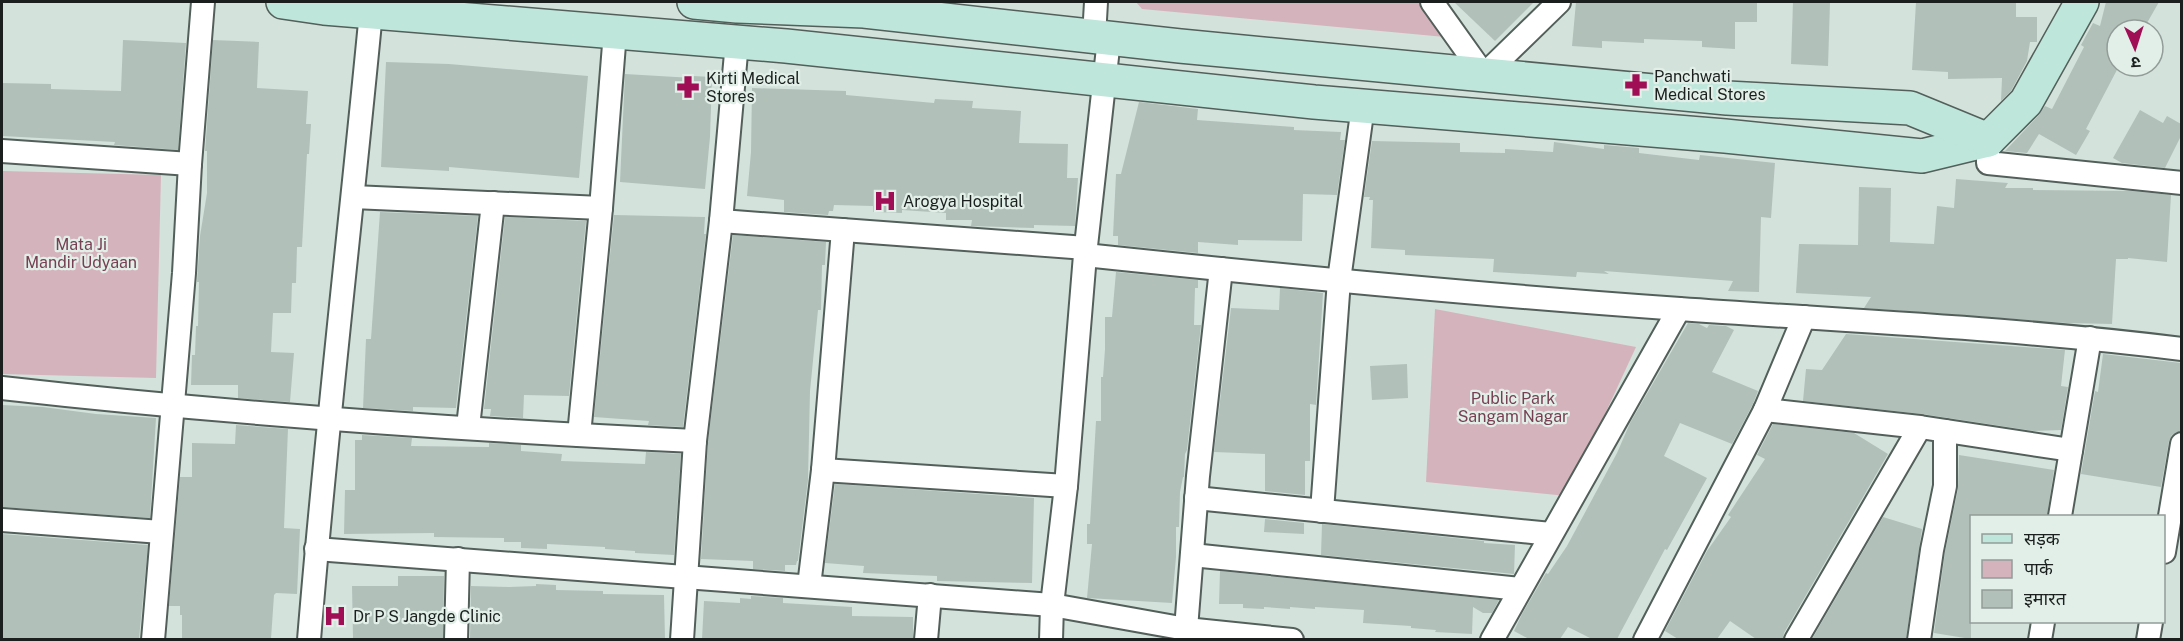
<svg xmlns="http://www.w3.org/2000/svg" width="2183" height="641" viewBox="0 0 2183 641" font-family="'Public Sans','Noto Sans Devanagari',sans-serif">
  <style>
    .green { fill: #d5b3bd }
    .building { fill: #b2c0ba }
    .lines { fill: none; stroke-linecap: round; stroke-linejoin: round }
    .street-casing { stroke: #535f5a; stroke-width: 26 }
    .secondary-casing { stroke: #535f5a; stroke-width: 36 }
    .street { stroke: #fff; stroke-width: 22 }
    .secondary { stroke: #bee6db; stroke-width: 33 }
    .labels { text-anchor: middle; dominant-baseline: central; stroke-width: 4.5; stroke-linejoin: round; paint-order: stroke }
    .poi-label { font-size: 16px; fill: #1b201e; stroke: #e2efe9; text-anchor: start }
    .park-label { font-size: 16px; fill: #773f52; stroke: #e2efe9 }
  </style>
  <rect width="100%" height="100%" fill="#d4e2dc"/>
  <g class="green">
    <path d="M 1136,2 L 1419,2 L 1445,37 L 1142,9 Z"/>
    <path d="M 3,171 L 161,175 L 156,378 L 2,374 Z"/>
    <path d="M 1435,309 L 1636,347 L 1567,496 L 1426,482 Z"/>
  </g>
  <g class="building">
    <path d="M 1454,2 L 1534,2 L 1495,41 Z"/>
    <path d="M 1576,2 L 1757,2 L 1757,22 L 1735,22 L 1735,49 L 1702,47 L 1702,41 L 1644,39 L 1644,43 L 1602,41 L 1602,48 L 1572,46 Z"/>
    <path d="M 1793,2 L 1830,2 L 1828,66 L 1791,64 Z"/>
    <path d="M 1916,2 L 2016,2 L 2016,17 L 2037,17 L 2037,42 L 2030,42 L 2027,61 L 2011,91 L 2001,101 L 2002,78 L 1948,79 L 1948,72 L 1912,70 Z"/>
    <path d="M 2106,2 L 2159,2 L 2143,30 L 2117,30 L 2117,66 L 2119,66 L 2086,129 L 2090,131 L 2076,155 L 2039,134 L 2027,153 L 2005,151 L 2039,115 L 2045,106 L 2052,109 L 2084,47 L 2081,45 L 2093,23 L 2100,26 Z"/>
    <path d="M 123,40 L 186,43 L 178,150 L 114,145 L 115,142 L 2,136 L 2,83 L 51,84 L 51,89 L 121,91 Z"/>
    <path d="M 213,40 L 259,42 L 257,88 L 308,91 L 306,124 L 311,124 L 309,154 L 307,154 L 302,247 L 297,247 L 296,283 L 292,283 L 291,313 L 273,313 L 271,352 L 294,353 L 290,402 L 238,398 L 238,385 L 191,385 L 192,355 L 195,355 L 196,326 L 198,326 L 199,282 L 197,282 L 200,236 L 207,193 L 207,151 L 205,151 Z"/>
    <path d="M 386,62 L 449,64 L 588,76 L 579,178 L 449,167 L 449,171 L 381,167 Z"/>
    <path d="M 625,74 L 693,78 L 693,76 L 712,77 L 710,137 L 705,189 L 620,182 Z"/>
    <path d="M 752,88 L 846,91 L 846,95 L 934,103 L 935,99 L 973,101 L 972,108 L 1021,111 L 1019,143 L 1068,144 L 1067,178 L 1078,178 L 1075,226 L 1034,225 L 1034,228 L 971,226 L 972,220 L 946,220 L 946,213 L 902,210 L 902,213 L 873,212 L 873,206 L 834,205 L 833,211 L 829,211 L 828,215 L 784,212 L 784,200 L 747,196 L 751,152 Z"/>
    <path d="M 1139,102 L 1198,109 L 1197,120 L 1294,127 L 1294,130 L 1341,132 L 1340,140 L 1345,140 L 1337,195 L 1303,194 L 1302,241 L 1238,240 L 1238,245 L 1198,242 L 1198,253 L 1118,245 L 1118,236 L 1113,236 L 1116,174 L 1121,174 Z"/>
    <path d="M 2140,110 L 2163,123 L 2167,116 L 2181,124 L 2181,136 L 2165,168 L 2122,163 L 2113,158 Z"/>
    <path d="M 1372,141 L 1460,143 L 1460,152 L 1505,153 L 1505,149 L 1553,152 L 1554,142 L 1604,149 L 1604,145 L 1639,148 L 1639,153 L 1699,160 L 1700,155 L 1775,163 L 1771,218 L 1761,217 L 1759,292 L 1728,291 L 1733,281 L 1604,271 L 1609,274 L 1577,272 L 1576,277 L 1493,272 L 1494,259 L 1405,255 L 1405,250 L 1371,248 L 1373,200 L 1369,200 L 1370,197 L 1364,197 Z"/>
    <path d="M 1956,179 L 2008,183 L 2005,188 L 2033,188 L 2033,190 L 2132,191 L 2171,195 L 2167,262 L 2128,258 L 2128,259 L 2116,259 L 2112,324 L 2067,323 L 1864,308 L 1871,297 L 1796,293 L 1799,244 L 1858,245 L 1859,187 L 1891,188 L 1890,242 L 1934,244 L 1937,206 L 1954,208 Z"/>
    <path d="M 380,212 L 478,216 L 456,408 L 413,407 L 413,411 L 363,408 L 366,339 L 371,339 Z"/>
    <path d="M 614,215 L 705,217 L 704,234 L 706,234 L 683,427 L 648,425 L 649,421 L 594,417 Z"/>
    <path d="M 505,217 L 586,221 L 569,396 L 524,395 L 523,418 L 490,416 L 491,409 L 484,409 Z"/>
    <path d="M 733,235 L 826,242 L 825,265 L 822,265 L 821,310 L 818,310 L 810,391 L 808,480 L 798,561 L 797,561 L 796,565 L 785,565 L 785,571 L 753,569 L 753,561 L 701,559 L 708,442 Z"/>
    <path d="M 1116,272 L 1198,280 L 1198,288 L 1195,288 L 1194,325 L 1201,325 L 1187,450 L 1185,454 L 1184,477 L 1183,477 L 1180,492 L 1179,527 L 1176,527 L 1176,557 L 1172,603 L 1087,598 L 1092,544 L 1087,544 L 1087,524 L 1090,524 L 1096,421 L 1101,421 L 1101,377 L 1103,377 L 1105,349 L 1105,317 L 1112,317 Z"/>
    <path d="M 1280,288 L 1323,293 L 1316,405 L 1310,404 L 1310,461 L 1305,461 L 1305,495 L 1265,491 L 1265,454 L 1214,452 L 1231,308 L 1279,310 Z"/>
    <path d="M 1688,323 L 1699,324 L 1707,328 L 1709,325 L 1726,326 L 1734,330 L 1712,372 L 1758,391 L 1753,404 L 1732,444 L 1680,423 L 1664,456 L 1707,478 L 1667,550 L 1665,549 L 1617,639 L 1592,639 L 1568,627 L 1560,639 L 1529,639 L 1514,631 L 1522,614 L 1546,573 L 1548,574 L 1567,546 L 1617,453 L 1630,423 Z"/>
    <path d="M 1846,334 L 2065,350 L 2061,386 L 2068,387 L 2061,430 L 2034,431 L 1922,414 L 1803,401 L 1806,369 L 1822,370 Z"/>
    <path d="M 2103,354 L 2181,363 L 2181,431 L 2172,435 L 2169,441 L 2161,487 L 2081,474 L 2095,391 L 2098,392 Z"/>
    <path d="M 1407,364 L 1408,398 L 1372,400 L 1370,366 Z"/>
    <path d="M 2,405 L 43,407 L 96,414 L 156,418 L 150,518 L 2,507 Z"/>
    <path d="M 1773,424 L 1854,433 L 1888,454 L 1784,633 L 1783,639 L 1756,639 L 1730,621 L 1717,639 L 1678,639 L 1665,631 L 1707,551 L 1731,517 L 1728,515 L 1765,459 L 1757,455 Z"/>
    <path d="M 236,425 L 288,429 L 284,528 L 300,529 L 297,594 L 276,593 L 274,595 L 271,639 L 182,638 L 182,615 L 180,615 L 180,606 L 169,606 L 180,477 L 192,477 L 192,443 L 235,444 Z"/>
    <path d="M 362,435 L 412,438 L 411,446 L 489,447 L 489,443 L 521,445 L 521,451 L 562,454 L 561,461 L 645,464 L 646,452 L 681,454 L 674,555 L 635,553 L 635,551 L 605,549 L 605,547 L 547,544 L 547,549 L 521,548 L 521,542 L 504,542 L 504,538 L 434,537 L 434,533 L 344,534 L 345,490 L 355,490 L 355,440 L 362,440 Z"/>
    <path d="M 1959,455 L 2054,470 L 2047,516 L 1971,516 L 1971,639 L 1934,633 L 1945,552 L 1958,489 Z"/>
    <path d="M 835,484 L 1034,498 L 1032,583 L 937,581 L 937,576 L 863,573 L 864,566 L 825,563 Z"/>
    <path d="M 1883,517 L 1922,529 L 1906,639 L 1812,639 Z"/>
    <path d="M 1265,519 L 1304,523 L 1304,534 L 1264,532 Z"/>
    <path d="M 1322,524 L 1484,541 L 1484,543 L 1515,545 L 1514,574 L 1321,555 Z"/>
    <path d="M 2,534 L 148,545 L 139,639 L 2,639 Z"/>
    <path d="M 1220,571 L 1499,600 L 1492,613 L 1483,613 L 1473,607 L 1472,634 L 1435,632 L 1436,630 L 1411,628 L 1411,626 L 1363,623 L 1364,610 L 1315,607 L 1315,609 L 1290,607 L 1290,609 L 1264,607 L 1264,609 L 1243,608 L 1243,604 L 1219,604 Z"/>
    <path d="M 398,576 L 444,576 L 443,639 L 353,639 L 352,586 L 398,586 Z"/>
    <path d="M 536,584 L 556,585 L 556,590 L 603,591 L 603,594 L 664,595 L 665,639 L 470,639 L 471,586 L 509,587 L 536,586 Z"/>
    <path d="M 751,596 L 783,598 L 783,603 L 852,607 L 852,616 L 913,617 L 913,639 L 702,639 L 704,601 L 740,603 L 740,598 L 751,599 Z"/>
  </g>
  <g class="lines">
    <g class="street-casing">
      <g id="street">
        <path d="M 1432,2 L 1484,75 L 1559,2"/>
        <path d="M 1094,37 L 1096,2"/>
        <path d="M 1988,140 L 1988,163 L 2182,183"/>
        <path d="M 2,151 L 190,164"/>
        <path d="M 353,197 L 601,208"/>
        <path d="M 721,221 L 1086,248"/>
        <path d="M 1085,255 C 1283,276 1481,295 1680,309 C 1847,321 2015,328 2182,349"/>
        <path d="M 2,388 C 232,414 464,430 695,441"/>
        <path d="M 1765,410 L 1920,427 L 2071,450"/>
        <path d="M 468,427 L 493,203"/>
        <path d="M 579,435 L 601,208 L 615,32"/>
        <path d="M 823,470 L 1066,486"/>
        <path d="M 1196,498 L 1551,534"/>
        <path d="M 1322,511 L 1339,280 L 1363,106"/>
        <path d="M 2060,516 L 2090,338"/>
        <path d="M 2,520 L 161,532"/>
        <path d="M 316,549 L 1052,605 L 1186,629 L 1292,640"/>
        <path d="M 2164,552 L 2182,444"/>
        <path d="M 1192,555 L 1520,589"/>
        <path d="M 809,586 L 823,470 L 843,230"/>
        <path d="M 1186,629 L 1198,476 L 1221,269"/>
        <path d="M 153,640 L 184,273 L 190,164 L 203,2"/>
        <path d="M 309,640 C 326,430 351,221 371,12"/>
        <path d="M 456,640 L 458,559"/>
        <path d="M 682,640 L 695,441 L 721,221 L 737,42"/>
        <path d="M 926,640 L 930,595"/>
        <path d="M 1051,640 L 1052,605 L 1066,486 L 1085,255 L 1109,39"/>
        <path d="M 1492,640 L 1679,309"/>
        <path d="M 1645,640 L 1765,410 L 1804,317"/>
        <path d="M 1796,640 L 1920,427"/>
        <path d="M 1919,640 L 1932,550 L 1945,486 L 1945,431"/>
        <path d="M 2040,640 L 2043,622"/>
        <path d="M 2148,640 L 2151,622"/>
      </g>
    </g>
    <g class="secondary-casing">
      <g id="secondary">
        <path d="M 283,2 L 324,8 L 786,46 L 1314,102 L 1725,136 L 1922,156 L 1988,140 L 2026,102 L 2082,2"/>
        <path d="M 694,2 L 737,6 L 864,11 L 1180,46 L 1727,98 L 1910,108 L 1988,140"/>
      </g>
    </g>
    <use href="#street" class="street"/>
    <use href="#secondary" class="secondary"/>
  </g>
  <defs>
    <g id="pharmacy-bare" transform="scale(1.8)"><path d="M-2-6h4v4h4v4h-4v4h-4v-4h-4v-4h4Z" fill="#a00e55" stroke="#e2efe9" stroke-width="2.5" paint-order="stroke"/></g>
    <g id="hospital-bare" transform="scale(1.8)"><path d="M-5-5h3v3.5h4V-5h3V5h-3V1.5h-4V5h-3Z" fill="#a00e55" stroke="#e2efe9" stroke-width="2.5" paint-order="stroke"/></g>
  </defs>
  <g fill-rule="evenodd">
    <use href="#pharmacy-bare" x="1636" y="85"/>
    <use href="#pharmacy-bare" x="688" y="87"/>
    <use href="#hospital-bare" x="885" y="201"/>
    <use href="#hospital-bare" x="335" y="616"/>
  </g>
  <g class="labels">
    <g class="poi-label">
      <text x="1654" y="76">Panchwati<tspan x="1654" dy="18">Medical Stores</tspan></text>
      <text x="706" y="78">Kirti Medical<tspan x="706" dy="18">Stores</tspan></text>
      <text x="903" y="201">Arogya Hospital</text>
      <text x="353" y="616">Dr P S Jangde Clinic</text>
    </g>
    <g class="park-label">
      <text x="81" y="244">Mata Ji<tspan x="81" dy="18">Mandir Udyaan</tspan></text>
      <text x="1513" y="398">Public Park<tspan x="1513" dy="18">Sangam Nagar</tspan></text>
    </g>
  </g>
  <rect width="2183" height="641" fill="none" stroke="#1b201e" stroke-width="6"/>
  <rect x="1970" y="515" width="195" height="108" fill="#e2efe9" stroke="#929c98" stroke-width="1.5"/>
  <rect x="1982" y="534" width="30" height="9" fill="#bee6db" stroke="#929c98" stroke-width="1.5"/>
  <text x="2024" y="545" font-size="18" fill="#1b201e">सड़क</text>
  <rect x="1982" y="560" width="30" height="18" fill="#d5b3bd" stroke="#929c98" stroke-width="1.5"/>
  <text x="2024" y="575" font-size="18" fill="#1b201e">पार्क</text>
  <rect x="1982" y="590" width="30" height="18" fill="#b2c0ba" stroke="#929c98" stroke-width="1.5"/>
  <text x="2024" y="605" font-size="18" fill="#1b201e">इमारत</text>
  <g transform="translate(2135 48) rotate(177)"><circle r="28" fill="#e2efe9" stroke="#929c98" stroke-width="1.5"/>
  <path d="M0-4.5L10 22L0 15L-10 22Z" fill="#a00e55"/>
  <text y="-9" font-size="16" font-weight="bold" text-anchor="middle" fill="#1b201e">उ</text>
  </g>
</svg>
